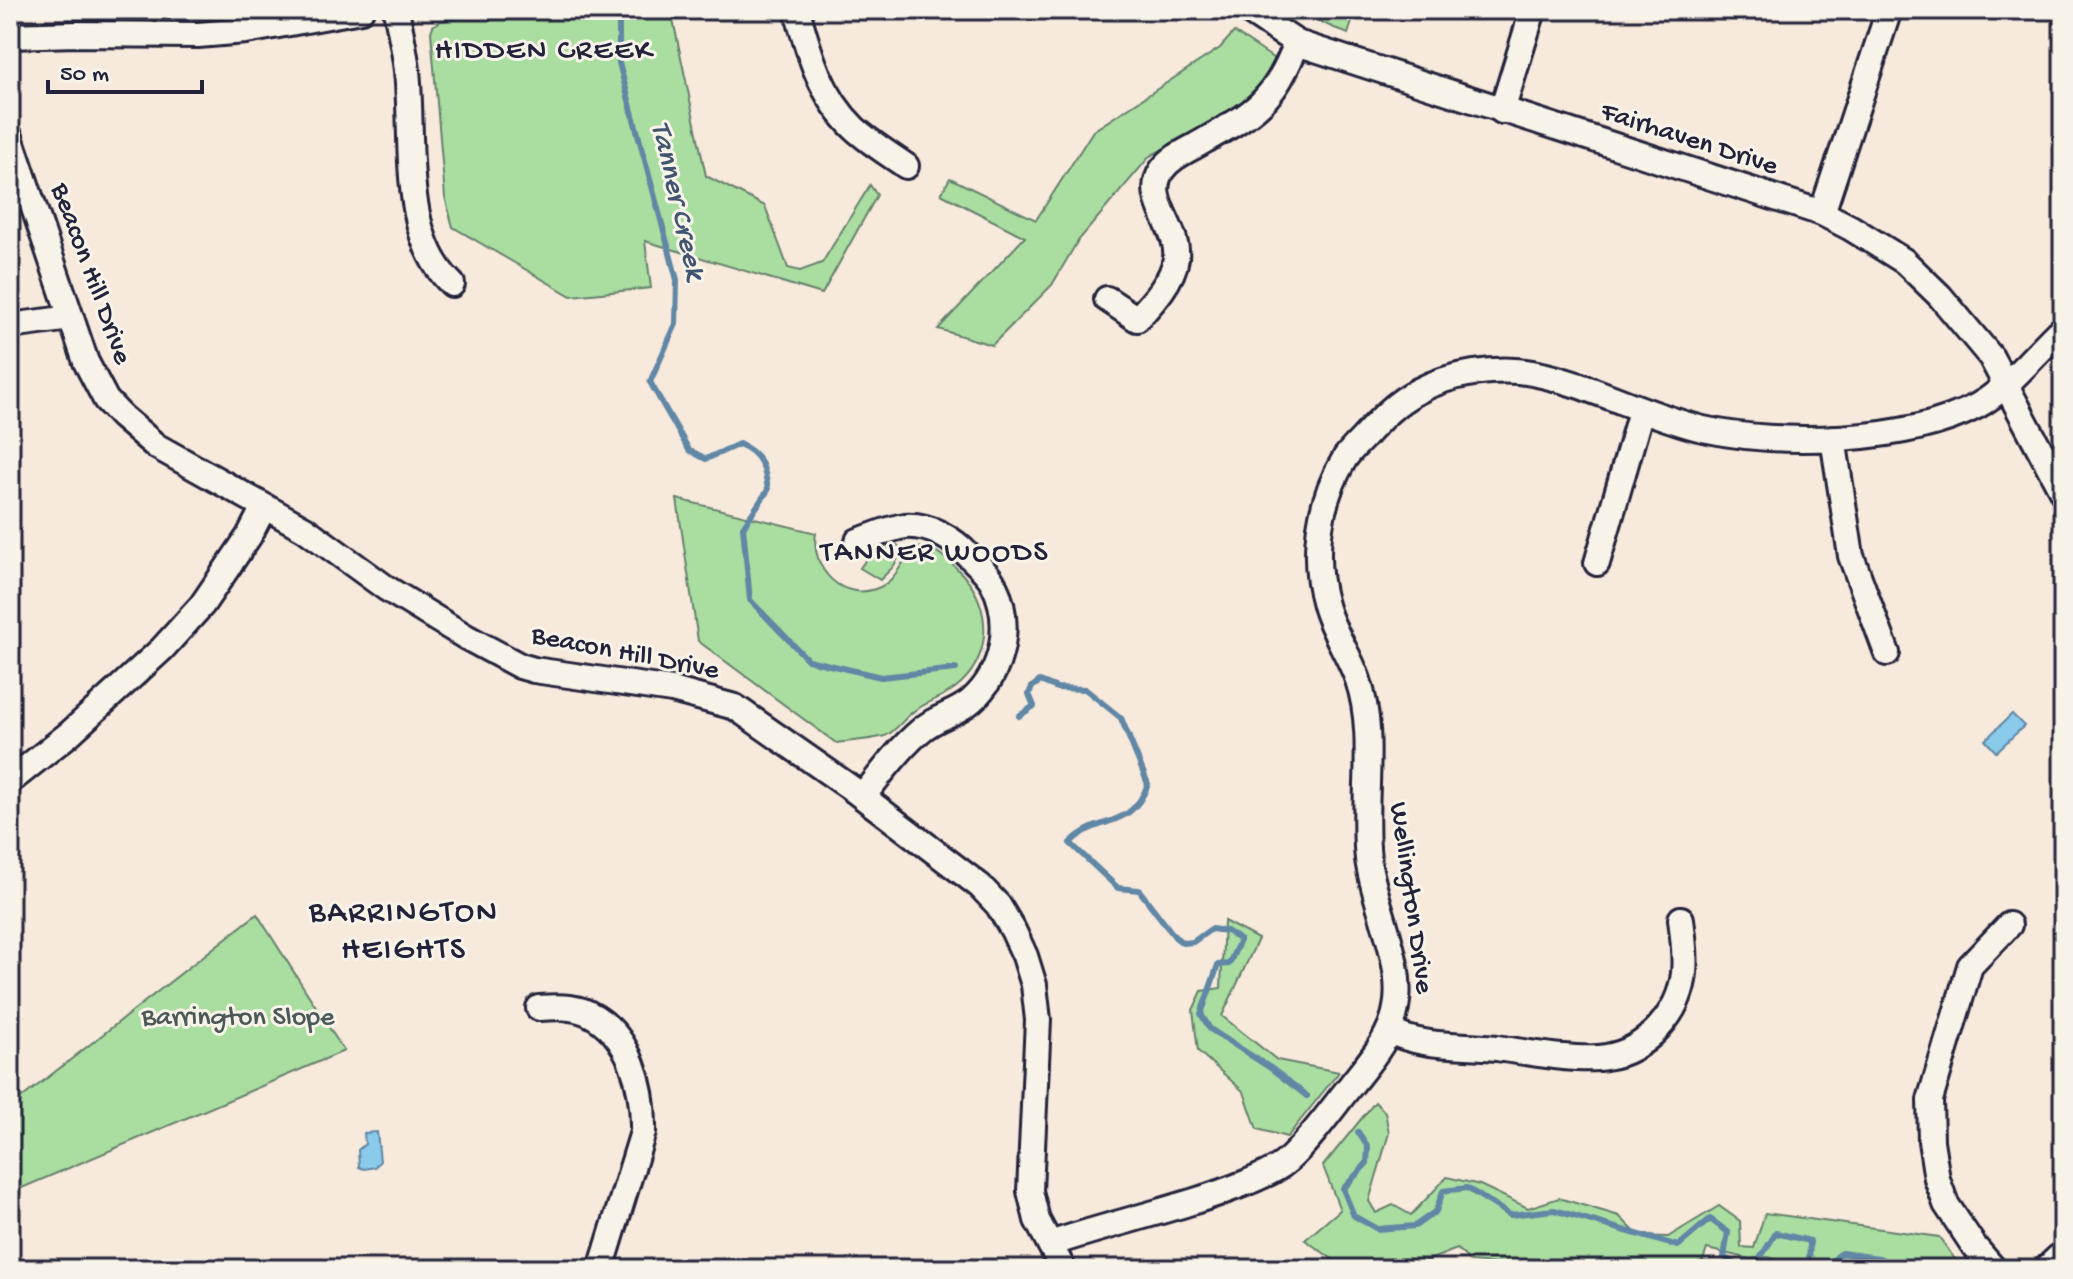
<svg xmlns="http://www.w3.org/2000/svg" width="2073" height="1279" viewBox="0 0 2073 1279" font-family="'Gochi Hand',sans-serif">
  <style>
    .green { fill: #aadea0; stroke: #66806e; stroke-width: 2 }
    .water { fill: #8acaeb; stroke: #6087a5; stroke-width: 2 }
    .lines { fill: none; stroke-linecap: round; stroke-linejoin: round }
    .stream { stroke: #6087a5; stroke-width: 6 }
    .minor-casing { stroke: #22223b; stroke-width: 30 }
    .minor { stroke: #f7f3e8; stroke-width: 24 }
    .labels { text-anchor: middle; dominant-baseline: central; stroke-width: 6; stroke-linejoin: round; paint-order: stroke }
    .street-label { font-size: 28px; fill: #22223b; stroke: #f7f3e8 }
    .park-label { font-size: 28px; fill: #4b5a59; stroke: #f7f3e8 }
    .neighbourhood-label { font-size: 30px; letter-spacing: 2px; fill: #22223b; stroke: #f7f3e8 }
    .water-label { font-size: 30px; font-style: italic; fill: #415470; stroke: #f7f3e8 }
    .quarter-label { font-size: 32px; letter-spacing: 2px; fill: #22223b; stroke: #f7f3e8 }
  </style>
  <rect width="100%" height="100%" fill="#f7e9dc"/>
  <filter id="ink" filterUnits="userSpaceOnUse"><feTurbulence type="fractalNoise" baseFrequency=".0125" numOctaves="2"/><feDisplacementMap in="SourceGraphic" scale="16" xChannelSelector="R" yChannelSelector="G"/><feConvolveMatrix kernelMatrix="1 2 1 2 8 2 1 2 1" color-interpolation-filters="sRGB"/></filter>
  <g filter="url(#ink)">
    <g class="green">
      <path d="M 521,10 L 671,10 L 706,176 L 765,206 L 788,268 L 800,271 L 822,263 L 870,185 L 877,195 L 822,294 L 645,241 L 651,288 L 571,296 L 453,227 L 445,197 L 431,32 L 433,26 L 441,21 Z"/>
      <path d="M 1293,10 L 1356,10 L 1348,34 Z"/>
      <path d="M 1234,32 L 1279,62 L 1268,82 L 1241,106 L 1150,156 L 1077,242 L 1052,285 L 992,345 L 938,329 L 1025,237 L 941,194 L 950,178 L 1036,220 L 1093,131 L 1220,48 Z"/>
      <path d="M 677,499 L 816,533 C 810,569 843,604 880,587 C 900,578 904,552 917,548 C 933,543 953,564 963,575 C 993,608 992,660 955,688 C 943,697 929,701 917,709 C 906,715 895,733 885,736 C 869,740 852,741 836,743 L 698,641 Z"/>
      <path d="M 884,534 L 903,550 L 893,567 L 880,580 L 860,568 Z"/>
      <path d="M 257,914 L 344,1051 L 10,1193 L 10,1107 Z"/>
      <path d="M 1224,921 L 1258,939 L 1222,1016 L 1277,1060 L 1339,1072 L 1287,1137 L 1257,1129 L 1244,1092 L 1198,1051 L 1193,1010 L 1202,991 L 1221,988 Z"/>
      <path d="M 1375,1102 L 1385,1112 L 1389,1133 L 1369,1201 L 1376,1213 L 1393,1205 L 1411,1215 L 1447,1177 L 1480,1185 L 1528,1208 L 1559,1198 L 1619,1216 L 1639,1236 L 1668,1237 L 1719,1206 L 1740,1221 L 1741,1247 L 1754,1248 L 1765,1213 L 1939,1237 L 1962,1269 L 1809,1269 L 1768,1257 L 1750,1259 L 1707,1249 L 1700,1269 L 1558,1269 L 1471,1262 L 1457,1249 L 1406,1269 L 1347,1269 L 1305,1240 L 1340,1210 L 1323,1166 Z"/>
    </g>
    <g class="water">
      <path d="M 2012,714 L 2024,726 L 1996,752 L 1985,740 Z"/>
      <path d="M 377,1132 L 380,1161 L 375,1167 L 364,1169 L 359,1167 L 358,1150 L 365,1144 L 364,1133 Z"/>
    </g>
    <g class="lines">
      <g class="stream">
        <path d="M 619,10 L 619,63 L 677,280 L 676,324 L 650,382 L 689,450 L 706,459 L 739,444 C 761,453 765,467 768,490 L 743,527 L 750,600 L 808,660 L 881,677 L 956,669"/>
        <path d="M 1019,716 L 1034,706 L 1029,694 L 1032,687 L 1040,681 L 1057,688 L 1085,689 L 1121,718 L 1148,784 C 1131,831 1098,814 1070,843 L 1118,888 L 1139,890 L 1175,937 L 1183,943 L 1193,942 L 1211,929 L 1227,931 L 1240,940 L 1229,964 L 1218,965 L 1201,1014 L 1210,1029 L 1272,1069 L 1307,1096"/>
        <path d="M 1358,1132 L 1368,1147 L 1367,1163 L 1343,1189 L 1354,1216 L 1377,1229 L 1415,1226 L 1436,1211 L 1443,1191 L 1467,1188 L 1510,1215 L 1554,1210 L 1678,1246 L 1710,1219 L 1728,1232 L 1724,1257 L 1738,1265 L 1757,1263 L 1776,1233 L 1810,1241 L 1809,1265 L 1825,1268 L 1841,1253 L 1879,1258 L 1899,1269"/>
      </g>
      <g class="minor-casing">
        <g id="minor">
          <path d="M 396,10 C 400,30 405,51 407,71 C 414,136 400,236 452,284"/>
          <path d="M 797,10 C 809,54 821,96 854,128 C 869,142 889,154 906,166"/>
          <path d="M 1247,10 L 1297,43 L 1822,213 L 1851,228 L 1904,261 L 1940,296 L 1991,357 L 2063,493"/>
          <path d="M 10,36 L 75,34 L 198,35 L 246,31 L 361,10"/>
          <path d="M 1502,111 L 1533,10"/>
          <path d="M 10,137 L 86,362 L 106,400 L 121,416 L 156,446 L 305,529 L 386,588 L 466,637 L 520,666 L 534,670 L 672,690 L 735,707 L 851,788 L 980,886 L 998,905 L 1013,930 L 1025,956 L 1034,985 L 1038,1020 L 1030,1191 L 1037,1220 L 1063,1269"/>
          <path d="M 1822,213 L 1889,10"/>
          <path d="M 1107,299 L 1137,319 C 1152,303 1173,281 1176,258 C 1180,228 1142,199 1162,170 C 1172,156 1189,150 1202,142 C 1257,111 1273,102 1297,43"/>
          <path d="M 10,326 L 71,318"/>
          <path d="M 1833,438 L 1851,556 L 1887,653"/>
          <path d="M 858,541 C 873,536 890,528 905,526 C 929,524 954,539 969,556 C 977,564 988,573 993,583 C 1013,622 1004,672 971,701 C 956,714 933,718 919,732 C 897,751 881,774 863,796"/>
          <path d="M 1597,563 L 1641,411"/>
          <path d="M 10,781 L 69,734 L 162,649 L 202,605 L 249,536 L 264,507"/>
          <path d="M 539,1008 C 555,1007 573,1006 588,1013 C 631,1034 644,1088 643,1132 L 601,1269"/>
          <path d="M 1389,1031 C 1424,1048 1459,1044 1497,1048 C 1526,1052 1579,1062 1606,1057 C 1646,1051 1680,1013 1684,973 C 1686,955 1683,937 1681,919"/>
          <path d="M 1050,1244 C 1115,1222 1184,1208 1248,1182 C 1261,1176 1276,1171 1287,1161 C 1311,1139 1331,1110 1351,1085 C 1369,1062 1391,1038 1396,1008 C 1405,964 1374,905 1368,859 C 1361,800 1377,736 1358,680 C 1349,654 1332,631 1325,605 C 1311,556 1318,502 1345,458 C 1350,451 1357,444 1363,438 C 1379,420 1396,402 1418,391 C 1449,374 1497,366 1532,373 C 1591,384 1644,415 1703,429 C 1780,446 1907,443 1977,406 C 2005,391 2034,355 2057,333"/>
          <path d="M 1994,1269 L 1974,1246 L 1946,1204 L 1937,1179 L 1931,1141 L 1930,1100 L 1970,966 L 2009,925"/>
          <path d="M 2046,1269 L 2063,1253"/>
        </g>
      </g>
      <use href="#minor" class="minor"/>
    </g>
  </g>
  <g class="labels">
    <g class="street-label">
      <text transform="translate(1689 140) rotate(18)">Fairhaven Drive</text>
      <text transform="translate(90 274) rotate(70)">Beacon Hill Drive</text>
      <text transform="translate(625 654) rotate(11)">Beacon Hill Drive</text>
      <text transform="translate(1410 898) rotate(82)">Wellington Drive</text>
    </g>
    <g class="park-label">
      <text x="238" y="1018">Barrington Slope</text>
    </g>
    <g class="neighbourhood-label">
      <text x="544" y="52">HIDDEN CREEK</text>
      <text x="935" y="554">TANNER WOODS</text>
    </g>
    <g class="water-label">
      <text transform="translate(676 201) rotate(77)">Tanner Creek</text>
    </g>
    <g class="quarter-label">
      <text x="404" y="914">BARRINGTON<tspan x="404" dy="37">HEIGHTS</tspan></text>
    </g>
  </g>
  <rect width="2073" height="1279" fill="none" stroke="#f7f3e8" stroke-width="40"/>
  <rect x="20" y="20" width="2033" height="1239" fill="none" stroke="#22223b" stroke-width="3" filter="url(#ink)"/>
  <path d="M48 80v12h154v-12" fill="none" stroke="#22223b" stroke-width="4"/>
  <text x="60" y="80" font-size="24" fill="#22223b" stroke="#f7f3e8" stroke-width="6" paint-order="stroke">50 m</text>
</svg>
